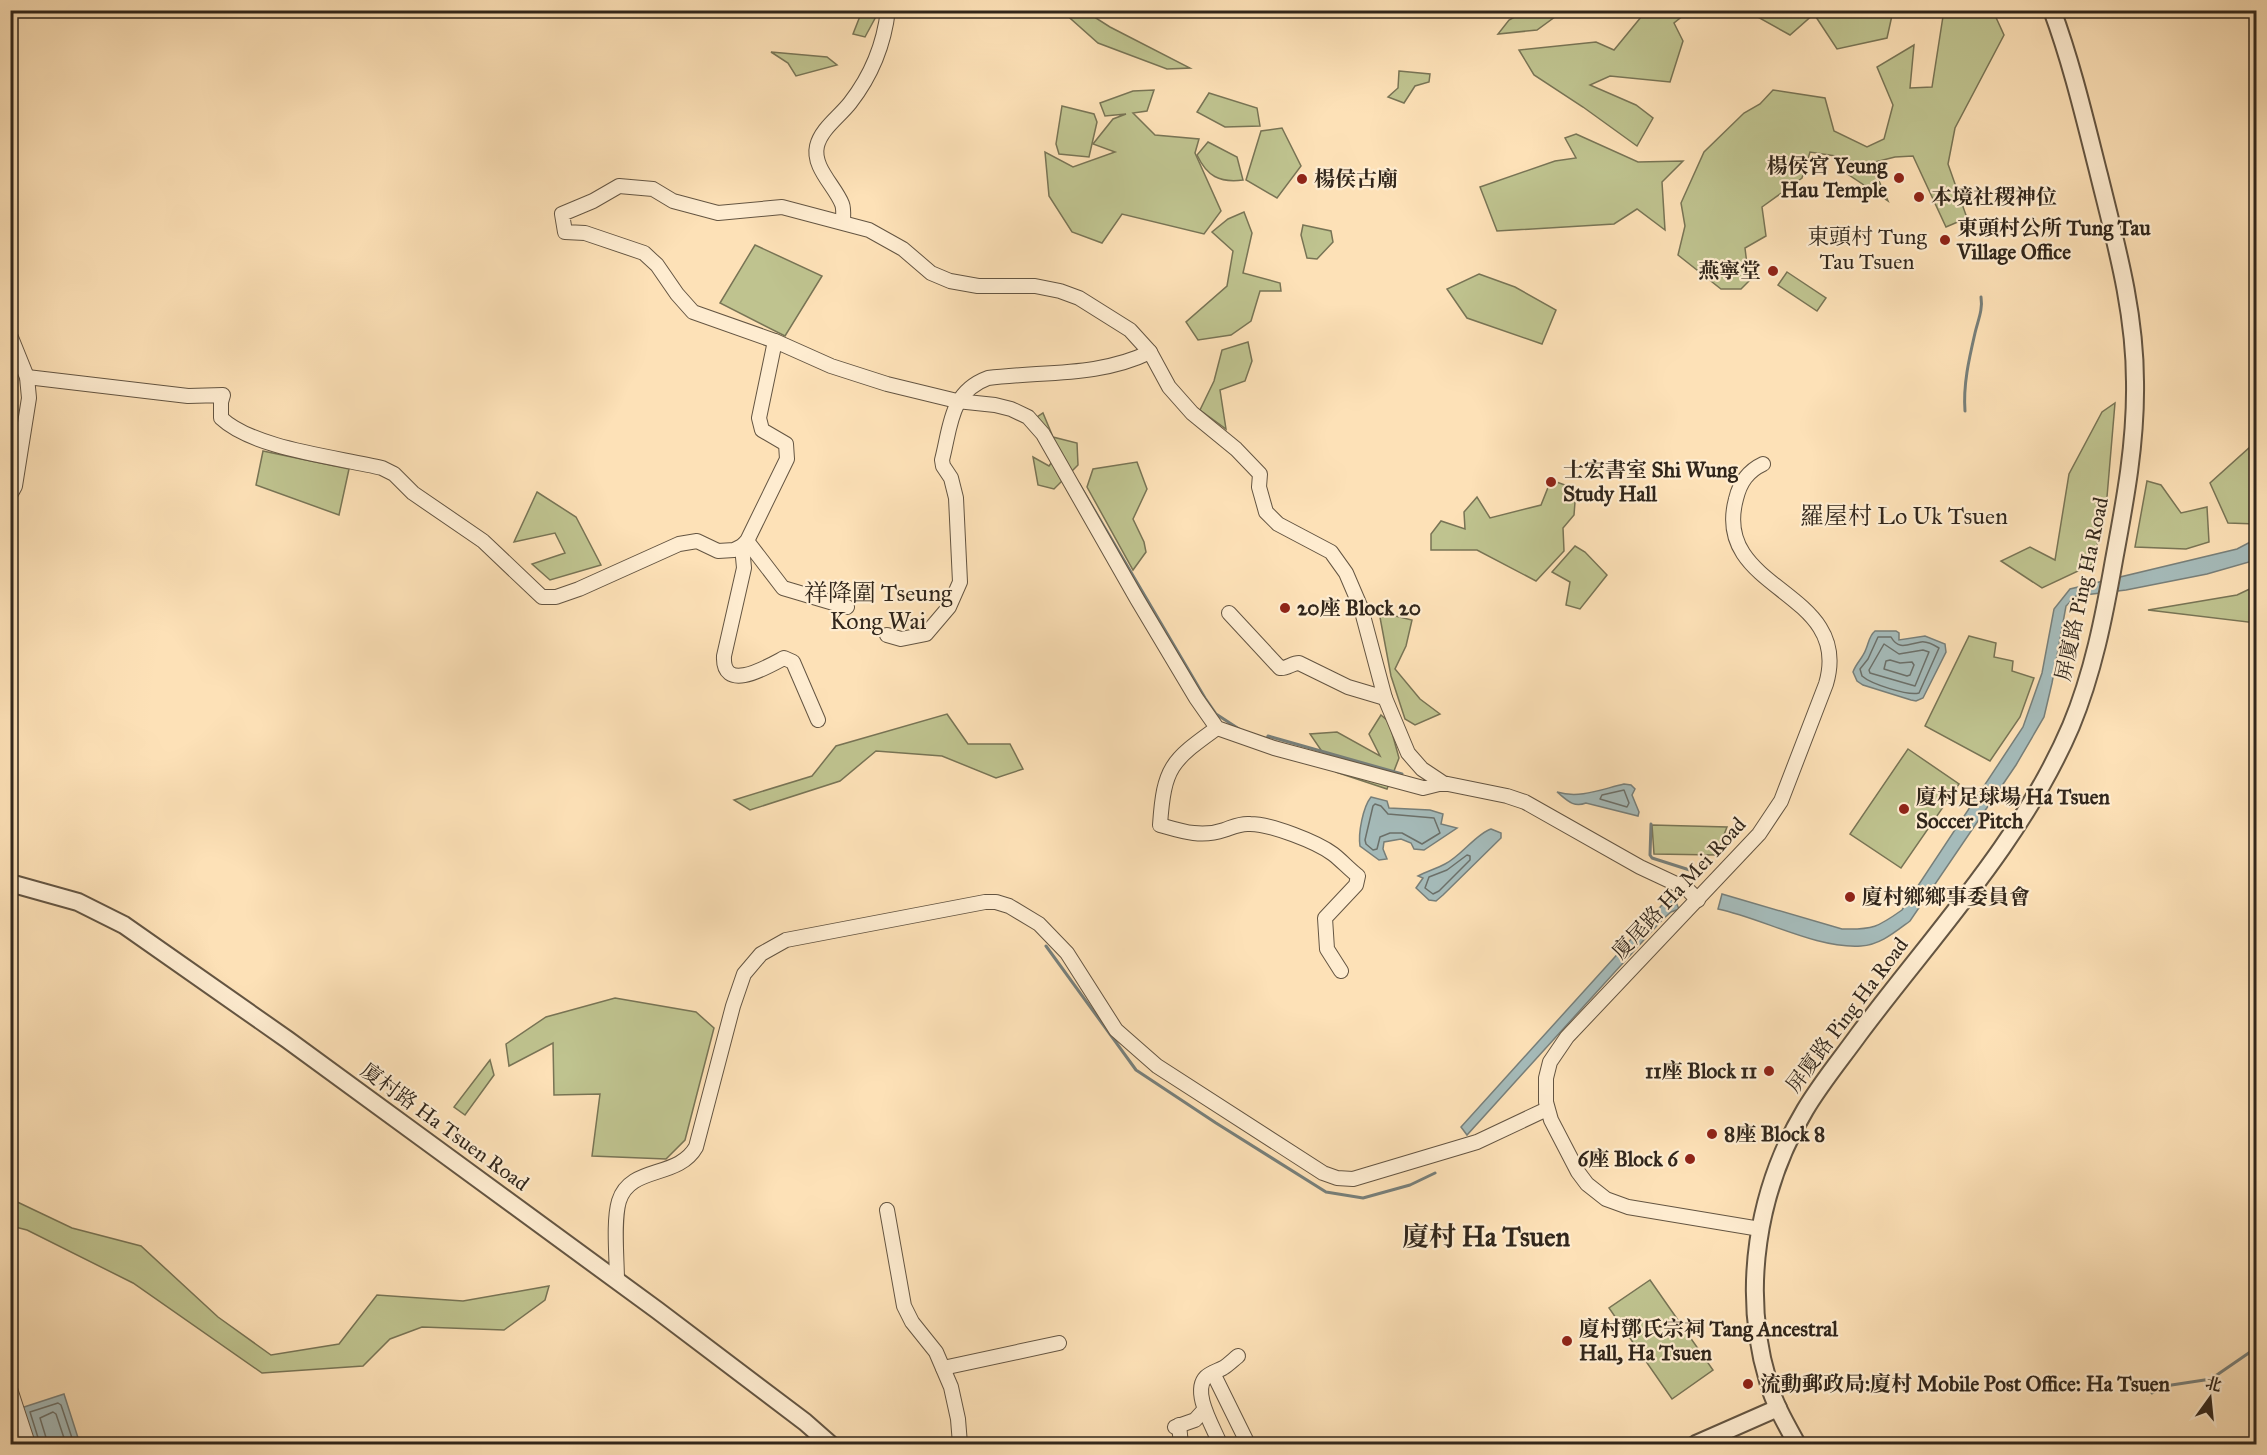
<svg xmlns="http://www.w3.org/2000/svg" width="2267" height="1455" viewBox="0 0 2267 1455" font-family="'IM FELL Great Primer','Noto Serif SC',serif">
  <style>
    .green { fill: #bfc38f; stroke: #787455; stroke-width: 1.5 }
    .water { fill: #a5bbba; stroke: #777f7a; stroke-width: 1.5 }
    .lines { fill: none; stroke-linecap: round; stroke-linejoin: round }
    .shore { stroke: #6b706a; stroke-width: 1.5 }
    .stream { stroke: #777f7a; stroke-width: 3 }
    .minor-casing { stroke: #645542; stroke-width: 16 }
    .tertiary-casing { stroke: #645542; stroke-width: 20 }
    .motorway-casing { stroke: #31261b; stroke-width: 27 }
    .minor { stroke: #feecd0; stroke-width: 14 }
    .tertiary { stroke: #feecd0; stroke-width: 16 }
    .motorway { stroke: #fde1b7; stroke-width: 24 }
    .poi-dot { fill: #8f2418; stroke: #feecd0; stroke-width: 2 }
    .labels { text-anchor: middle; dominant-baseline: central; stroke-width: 4.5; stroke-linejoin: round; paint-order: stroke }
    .poi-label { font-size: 21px; font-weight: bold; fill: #31261b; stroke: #feecd0; text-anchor: start }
    .street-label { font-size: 21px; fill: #31261b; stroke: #feecd0 }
    .neighbourhood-label { font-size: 22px; fill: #31261b; stroke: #feecd0 }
    .quarter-label { font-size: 24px; fill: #31261b; stroke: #feecd0 }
    .district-label { font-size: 27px; font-weight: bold; fill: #31261b; stroke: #feecd0 }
  </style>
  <rect width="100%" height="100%" fill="#fde1b7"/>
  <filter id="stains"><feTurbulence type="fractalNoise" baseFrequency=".00333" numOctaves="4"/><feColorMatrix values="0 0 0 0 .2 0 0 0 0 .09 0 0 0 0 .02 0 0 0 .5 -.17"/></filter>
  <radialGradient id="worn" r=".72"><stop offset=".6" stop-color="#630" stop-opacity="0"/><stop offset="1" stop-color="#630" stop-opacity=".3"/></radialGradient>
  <g class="green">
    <path d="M 1944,10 L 1993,11 L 2004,35 L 1955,128 L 1948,164 L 1967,218 L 1946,227 L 1913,156 L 1895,157 L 1871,163 L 1888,201 L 1846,173 L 1842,157 L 1810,152 L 1802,178 L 1762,207 L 1766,236 L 1745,248 L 1749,281 L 1741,289 L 1721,289 L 1678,255 L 1685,226 L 1681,203 L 1704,152 L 1744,113 L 1760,104 L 1773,90 L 1825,98 L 1834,131 L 1867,147 L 1884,139 L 1893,105 L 1877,67 L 1914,45 L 1910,88 L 1932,87 Z"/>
    <path d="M 862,11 L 879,11 L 865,37 L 853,34 Z"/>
    <path d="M 1062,11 L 1085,11 L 1110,27 L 1190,68 L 1167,69 L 1098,43 Z"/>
    <path d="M 1526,11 L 1563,11 L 1537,30 L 1498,34 L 1509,20 Z"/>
    <path d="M 1646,11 L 1689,11 L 1674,23 L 1683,41 L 1670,82 L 1610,76 L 1590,85 L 1636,105 L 1653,118 L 1637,146 L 1583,107 L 1534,75 L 1519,50 L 1596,42 L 1614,50 Z"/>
    <path d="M 1756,11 L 1756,10 L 1893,11 L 1887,38 L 1837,49 L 1814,14 L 1790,35 L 1754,15 Z"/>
    <path d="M 771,52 L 827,57 L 837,65 L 796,76 L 788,63 Z"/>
    <path d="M 1399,71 L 1430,74 L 1429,82 L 1415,86 L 1404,103 L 1388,97 L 1398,88 Z"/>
    <path d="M 1154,90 L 1147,111 L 1133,113 L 1155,135 L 1199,139 L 1195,153 L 1221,211 L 1204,234 L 1122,214 L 1102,243 L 1072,232 L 1049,196 L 1045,152 L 1073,167 L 1115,152 L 1093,144 L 1113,119 L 1126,114 L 1105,116 L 1100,103 L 1133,91 Z"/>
    <path d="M 1209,93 L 1257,108 L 1260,126 L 1225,127 L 1197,112 Z"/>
    <path d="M 1062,106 L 1094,114 L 1097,122 L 1089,157 L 1059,154 L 1056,144 Z"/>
    <path d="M 1282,128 L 1301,166 L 1277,198 L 1246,180 L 1261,131 Z"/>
    <path d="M 1576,134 L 1638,162 L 1683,161 L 1662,182 L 1665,230 L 1637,209 L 1614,224 L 1497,231 L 1480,187 L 1555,161 L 1576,158 L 1565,138 Z"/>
    <path d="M 1208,142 L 1237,157 L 1243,180 C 1219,183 1207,176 1197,155 Z"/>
    <path d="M 1244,212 L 1252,233 L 1243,273 L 1280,283 L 1281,291 L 1260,291 L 1251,321 L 1231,335 L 1198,340 L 1186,322 L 1227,286 L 1233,251 L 1212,232 L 1228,219 Z"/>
    <path d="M 1303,225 L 1331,231 L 1333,242 L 1317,259 L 1307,258 L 1301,235 Z"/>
    <path d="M 755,245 L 822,276 L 785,336 L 720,303 Z"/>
    <path d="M 1787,272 L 1826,298 L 1817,311 L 1778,285 Z"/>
    <path d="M 1479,274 L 1515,287 L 1556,310 L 1542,344 L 1467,318 L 1447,289 Z"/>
    <path d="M 1248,342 L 1252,361 L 1245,381 L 1220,390 L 1226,429 L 1200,410 L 1214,381 L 1222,350 Z"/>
    <path d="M 2115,403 L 2107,497 L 2093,564 L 2042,588 L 2001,561 L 2030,547 L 2055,560 L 2069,474 L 2102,412 Z"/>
    <path d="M 1043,413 L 1053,437 L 1077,443 L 1078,465 L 1054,489 L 1038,485 L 1033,457 L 1049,466 L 1059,452 L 1037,417 Z"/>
    <path d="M 2256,421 L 2256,524 L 2228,523 L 2210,483 L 2251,446 Z"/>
    <path d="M 263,451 L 349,469 L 339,515 L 256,485 Z"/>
    <path d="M 1137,462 L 1147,489 L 1133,519 L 1144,542 L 1146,552 L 1133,570 L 1087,487 L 1093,469 Z"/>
    <path d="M 1551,480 L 1576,489 L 1574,515 L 1563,528 L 1564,551 L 1536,581 L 1477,550 L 1431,550 L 1431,534 L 1441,521 L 1465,529 L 1464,512 L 1477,497 L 1490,518 L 1541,505 Z"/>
    <path d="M 2147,481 L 2161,485 L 2181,513 L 2207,507 L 2209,542 L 2186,549 L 2135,547 Z"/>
    <path d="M 537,492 L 576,517 L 601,565 L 550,580 L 532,564 L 565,553 L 555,533 L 514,542 Z"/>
    <path d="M 1575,546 L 1585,552 L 1607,575 L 1580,609 L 1566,605 L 1570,582 L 1552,572 Z"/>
    <path d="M 2256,586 L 2256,623 L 2148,610 L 2237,595 Z"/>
    <path d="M 1379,612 L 1412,620 L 1406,646 L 1395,669 L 1420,699 L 1440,714 L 1415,725 L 1405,719 L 1391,676 Z"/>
    <path d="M 1969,636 L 1996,643 L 1994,657 L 2013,661 L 2012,671 L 2034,678 L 2020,717 L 1990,761 L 1925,726 Z"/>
    <path d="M 947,714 L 968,744 L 1010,744 L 1023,769 L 996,778 L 942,756 L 876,751 L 840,781 L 750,810 L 734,800 L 812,776 L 836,746 Z"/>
    <path d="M 1381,715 L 1389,722 L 1399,758 L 1387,789 L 1336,772 L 1310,734 L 1337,732 L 1380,756 L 1369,734 Z"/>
    <path d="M 1908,749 L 1959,784 L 1901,868 L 1850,834 Z"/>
    <path d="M 1652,825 L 1727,827 L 1716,855 L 1654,854 Z"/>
    <path d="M 615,998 L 696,1012 L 714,1028 L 685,1140 L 666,1159 L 592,1156 L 600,1094 L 554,1095 L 553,1043 L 509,1066 L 506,1044 L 546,1017 Z"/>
    <path d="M 490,1060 L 494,1075 L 465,1115 L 454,1107 Z"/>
    <path d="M 11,1199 L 72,1228 L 141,1246 L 218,1317 L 271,1355 L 339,1344 L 377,1295 L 463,1301 L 549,1286 L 545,1300 L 504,1330 L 422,1327 L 390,1339 L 363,1366 L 262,1373 L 133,1283 L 27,1230 L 11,1226 Z"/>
    <path d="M 1650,1280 L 1713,1370 L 1672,1399 L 1609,1308 Z"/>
  </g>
  <g class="water">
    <path d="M 2256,539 L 2256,560 L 2207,574 L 2126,590 L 2076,596 L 2066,606 L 2052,683 L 2044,717 L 2016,765 L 1910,921 C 1895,932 1880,945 1861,946 C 1816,949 1762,918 1718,909 L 1722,894 L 1842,929 C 1873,930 1878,927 1902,910 L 2023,727 L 2042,673 L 2054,609 L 2070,589 L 2237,549 Z"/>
    <path d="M 1875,631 L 1896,631 L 1899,633 L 1899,640 L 1925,636 L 1945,644 L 1946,652 L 1923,698 L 1916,701 L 1911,700 L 1863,685 L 1857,681 L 1853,672 C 1856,663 1863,658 1866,649 C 1869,642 1869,636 1875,631 Z"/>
    <path d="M 1624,784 L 1631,785 L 1635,789 L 1632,795 L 1639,812 L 1638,816 L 1586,803 C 1573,808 1567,800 1557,792 C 1580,799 1602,789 1624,784 Z"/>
    <path d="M 1371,797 L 1387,801 L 1389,808 L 1430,810 L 1443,814 L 1441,824 L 1457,828 L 1424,850 L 1414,849 L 1411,843 L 1401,839 L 1384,842 L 1383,849 L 1387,859 L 1379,860 L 1360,846 C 1358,833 1363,807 1371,797 Z"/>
    <path d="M 1491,829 L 1501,833 L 1501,838 L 1443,895 L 1436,901 L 1429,900 L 1416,888 L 1423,878 L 1418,876 C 1427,871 1436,869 1445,864 C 1460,857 1477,833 1491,829 Z"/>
    <path d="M 1669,900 L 1675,900 L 1679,909 L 1671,912 L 1662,920 L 1467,1135 L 1461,1127 L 1661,906 Z"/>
    <path d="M 64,1394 L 80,1444 L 35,1444 L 21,1408 Z"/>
  </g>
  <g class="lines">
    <g class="shore">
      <path d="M 1878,637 L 1891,637 C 1899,651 1908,644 1921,642 C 1927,641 1934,645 1939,648 L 1919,693 C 1908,696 1871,684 1862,676 L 1860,669 L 1868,659 Z"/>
      <path d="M 1884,644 L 1899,654 L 1923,650 L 1929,652 L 1915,686 L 1870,673 L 1869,670 Z"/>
      <path d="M 1890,660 L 1900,663 L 1912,662 L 1914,665 L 1910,675 L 1907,676 L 1884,669 L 1886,661 Z"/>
      <path d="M 1624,790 L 1629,803 L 1627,807 L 1600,799 L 1602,795 Z"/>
      <path d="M 1375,804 L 1381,806 L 1388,814 L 1434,818 L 1440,833 L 1422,844 L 1402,833 L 1390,833 L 1380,837 L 1377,849 L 1373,850 L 1366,844 L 1365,840 L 1373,806 Z"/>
      <path d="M 1467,855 L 1470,856 L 1470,860 L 1439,891 L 1433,894 L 1425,888 L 1429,877 L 1447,870 Z"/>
      <path d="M 40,1444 L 30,1412 L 58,1403 L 61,1405 L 74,1444"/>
      <path d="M 48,1444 L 40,1418 L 53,1412 L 56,1414 L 66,1444"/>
    </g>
    <g class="stream">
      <path d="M 1965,411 C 1963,385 1969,359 1975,333 C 1978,320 1983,310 1981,297"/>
      <path d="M 1079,484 L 1205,698 L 1216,714 L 1239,729"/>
      <path d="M 1264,738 L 1267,739 L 1268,736 L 1402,774"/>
      <path d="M 1651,824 L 1650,855 L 1652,858 L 1699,873"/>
      <path d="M 1046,946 L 1136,1070 L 1216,1123 L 1326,1192 L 1363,1198 L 1410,1185 L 1435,1173"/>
      <path d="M 2152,1393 L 2165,1386 L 2211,1379 L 2256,1348"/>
    </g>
    <g class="minor-casing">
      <g id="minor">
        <path d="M 843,222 C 843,217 844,209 842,204 C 835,186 812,167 817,146 C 821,129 839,117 850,103 C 871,76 884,45 888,10"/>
        <path d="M 10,335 L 27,377 L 29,398 L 15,486 L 10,495"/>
        <path d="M 27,377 L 188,396 L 223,395 L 221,402 L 221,418 C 254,449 337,457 382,468 L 394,474 L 413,493 L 483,541 L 542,597 L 556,597 L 579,589 L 679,544 L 697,541 L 718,551 L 734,550 L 742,546 L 747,541 L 787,459 L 786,444 L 762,430 L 759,418 L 775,341"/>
        <path d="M 747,541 L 783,588 L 847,607"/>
        <path d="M 742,546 L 744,568 L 724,656 C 722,694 767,667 784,658 L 793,662 L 818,720"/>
        <path d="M 1229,613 L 1280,668 C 1287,669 1292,663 1299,663 L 1348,687 L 1385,698"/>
        <path d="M 887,635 L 901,639 L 926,634 L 949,607 L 960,582 L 956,498 L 951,478 L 943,466 L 942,460 C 951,425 950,392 988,378 C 1043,371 1099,377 1150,352"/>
        <path d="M 1217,728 C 1171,761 1164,767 1160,825 C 1181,831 1201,838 1224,830 C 1233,827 1240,823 1250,824 C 1271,824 1317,842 1333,854 C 1342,861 1349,869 1358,876 L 1356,885 L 1325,918 L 1327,949 L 1341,971"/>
        <path d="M 1443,783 L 1422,769 L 1408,753 L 1385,698 L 1361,608 L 1346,573 L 1331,552 L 1278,524 L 1266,512 L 1259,487 L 1260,474 L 1236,449 L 1192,413 L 1169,387 L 1150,352 L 1130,330 L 1079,298 L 1060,291 L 1035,286 L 978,286 L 950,281 L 931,273 L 903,249 L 869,230 L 782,207 L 718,213 L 673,201 L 653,189 L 619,186 L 593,201 L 562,214 L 565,232 L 585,233 L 644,253 L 657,265 L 677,294 L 693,312 L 775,341 L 831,366 L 887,384 L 957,401 L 995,405 L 1011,409 L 1028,417 L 1043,434 L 1137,599 L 1196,698 L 1217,728 L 1274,748 L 1423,788 L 1443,783 L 1507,796 L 1525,802 L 1640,867 L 1687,889 L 1698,900"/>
        <path d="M 887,1210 L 904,1306 L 912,1322 L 936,1352 L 951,1387 L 958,1419 L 960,1444"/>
        <path d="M 1760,1229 L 1628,1207 L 1606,1199 L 1587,1184 L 1578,1172 L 1551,1120 L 1546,1102 L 1546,1078 L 1550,1062 L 1567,1037 L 1759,834 L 1781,801 L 1826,684 C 1854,589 1711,592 1736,499 C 1740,482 1748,471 1763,464"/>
        <path d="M 617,1281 C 617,1259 613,1221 619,1201 C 630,1165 678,1179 696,1147 L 733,1006 L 744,974 L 761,954 L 786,940 L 985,902 L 996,902 L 1009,906 L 1039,924 L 1067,953 L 1116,1030 L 1157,1066 L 1323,1173 L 1337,1178 L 1353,1179 L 1477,1142 L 1547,1109"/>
        <path d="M 943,1368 L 1059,1343"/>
        <path d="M 1213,1373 L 1248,1444"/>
        <path d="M 10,1389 L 28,1444"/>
        <path d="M 1179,1425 L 1181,1444"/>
        <path d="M 1175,1427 L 1195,1420 L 1204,1410"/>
        <path d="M 1220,1444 C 1214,1428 1191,1392 1206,1377 C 1210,1373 1217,1371 1223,1368 C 1228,1365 1233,1360 1238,1356"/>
      </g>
    </g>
    <g class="tertiary-casing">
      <g id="tertiary">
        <path d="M 10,883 L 78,902 L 124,925 L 288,1040 L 422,1138 L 657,1310 L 805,1422 L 830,1444"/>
        <path d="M 1696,1444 L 1778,1408"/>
        <path d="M 1797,1444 C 1786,1424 1774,1404 1768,1381 C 1741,1291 1757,1190 1805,1110 C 1821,1083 1841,1059 1859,1034 C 1933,935 2022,841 2071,726 C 2093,673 2104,617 2114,560 C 2125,501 2136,443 2135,382 C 2135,311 2116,244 2099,175 C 2085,120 2072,64 2052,10"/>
      </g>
    </g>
    <g class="motorway-casing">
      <path id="motorway" d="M 10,1443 L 11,1444"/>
    </g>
    <use href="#minor" class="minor"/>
    <use href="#tertiary" class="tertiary"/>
    <use href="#motorway" class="motorway"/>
  </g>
  <g class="poi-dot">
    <circle cx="1899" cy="178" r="6"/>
    <circle cx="1302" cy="179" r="6"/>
    <circle cx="1919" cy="197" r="6"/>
    <circle cx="1945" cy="240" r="6"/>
    <circle cx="1773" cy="271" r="6"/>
    <circle cx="1551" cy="482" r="6"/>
    <circle cx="1285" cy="608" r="6"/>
    <circle cx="1904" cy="809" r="6"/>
    <circle cx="1850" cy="897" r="6"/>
    <circle cx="1769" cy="1071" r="6"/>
    <circle cx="1712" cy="1134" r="6"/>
    <circle cx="1690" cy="1159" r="6"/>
    <circle cx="1567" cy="1341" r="6"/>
    <circle cx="1748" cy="1384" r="6"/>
  </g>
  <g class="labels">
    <g class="poi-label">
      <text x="1887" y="166" text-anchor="end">楊侯宮 Yeung<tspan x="1887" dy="24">Hau Temple</tspan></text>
      <text x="1314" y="179">楊侯古廟</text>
      <text x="1931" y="197">本境社稷神位</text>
      <text x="1957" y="228">東頭村公所 Tung Tau<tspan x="1957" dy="24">Village Office</tspan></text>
      <text x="1761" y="271" text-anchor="end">燕寧堂</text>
      <text x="1563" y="470">士宏書室 Shi Wung<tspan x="1563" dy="24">Study Hall</tspan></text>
      <text x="1297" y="608">20座 Block 20</text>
      <text x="1916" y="797">廈村足球場 Ha Tsuen<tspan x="1916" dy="24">Soccer Pitch</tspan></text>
      <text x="1862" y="897">廈村鄉鄉事委員會</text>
      <text x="1757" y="1071" text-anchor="end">11座 Block 11</text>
      <text x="1724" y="1134">8座 Block 8</text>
      <text x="1678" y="1159" text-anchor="end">6座 Block 6</text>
      <text x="1579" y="1329">廈村鄧氏宗祠 Tang Ancestral<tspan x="1579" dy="24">Hall, Ha Tsuen</tspan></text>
      <text x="1760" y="1384">流動郵政局:廈村 Mobile Post Office: Ha Tsuen</text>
    </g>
    <g class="street-label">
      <text transform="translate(2082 589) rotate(-78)">屏廈路 Ping Ha Road</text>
      <text transform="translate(1679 888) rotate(-47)">廈尾路 Ha Mei Road</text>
      <text transform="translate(1847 1015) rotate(-53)">屏廈路 Ping Ha Road</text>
      <text transform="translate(445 1127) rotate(36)">廈村路 Ha Tsuen Road</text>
    </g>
    <g class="neighbourhood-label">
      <text x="1867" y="236">東頭村 Tung<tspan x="1867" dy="25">Tau Tsuen</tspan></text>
    </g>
    <g class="quarter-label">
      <text x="1904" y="516">羅屋村 Lo Uk Tsuen</text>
      <text x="878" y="593">祥降圍 Tseung<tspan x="878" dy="28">Kong Wai</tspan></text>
    </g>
    <g class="district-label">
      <text x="1486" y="1236">廈村 Ha Tsuen</text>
    </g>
  </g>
  <rect width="2267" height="1455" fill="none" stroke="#fde1b7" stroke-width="36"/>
  <rect x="12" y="12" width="2243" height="1431" fill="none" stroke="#31261b" stroke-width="3"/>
  <rect x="18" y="18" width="2231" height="1419" fill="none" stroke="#31261b" stroke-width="1.5"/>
  <g transform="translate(2210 1398) rotate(15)" stroke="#feecd0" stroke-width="4.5" paint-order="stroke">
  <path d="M0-4.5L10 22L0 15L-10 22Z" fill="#31261b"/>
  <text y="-9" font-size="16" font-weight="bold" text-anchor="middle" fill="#31261b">北</text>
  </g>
  <rect width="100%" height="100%" filter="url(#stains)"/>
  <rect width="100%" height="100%" fill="url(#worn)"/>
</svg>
